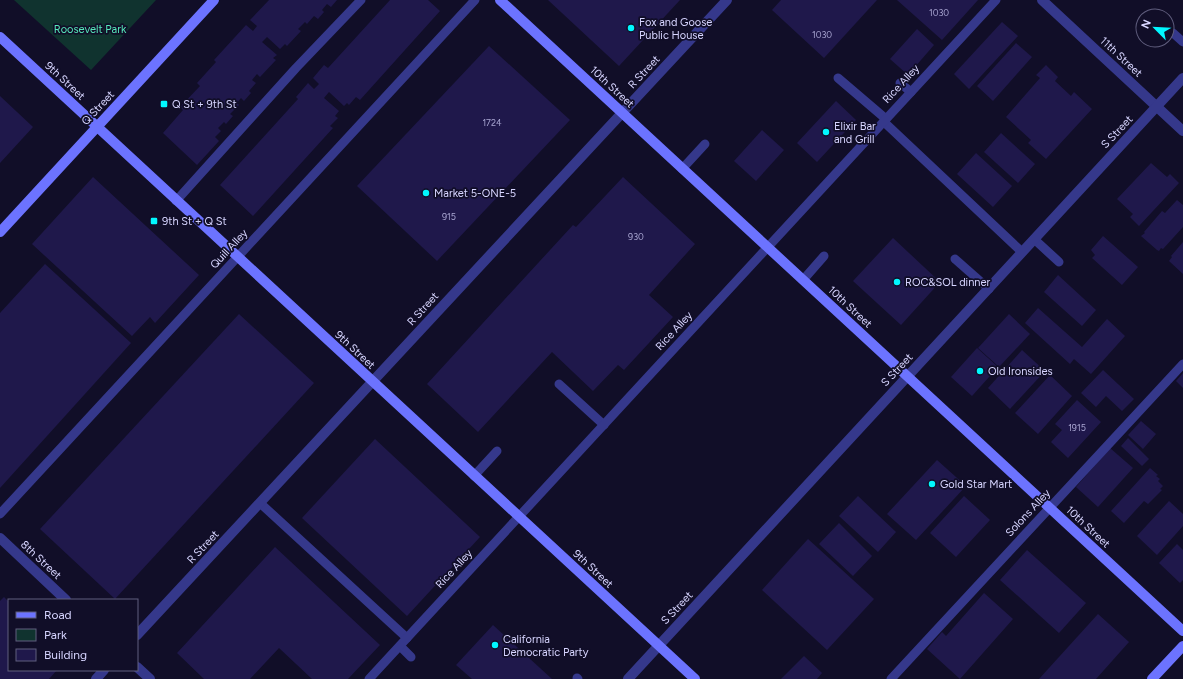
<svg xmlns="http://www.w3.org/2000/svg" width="1183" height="679" viewBox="0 0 1183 679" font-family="Figtree,sans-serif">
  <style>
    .green { fill: #10332f }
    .building { fill: #1f184b }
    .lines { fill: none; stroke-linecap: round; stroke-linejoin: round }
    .lane { stroke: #35388b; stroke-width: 9 }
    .street { stroke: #35388b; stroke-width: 10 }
    .secondary { stroke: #6c73ff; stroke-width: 10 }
    .poi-dot { fill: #01f7ff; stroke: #110e28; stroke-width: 1.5 }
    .labels { text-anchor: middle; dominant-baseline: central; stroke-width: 3.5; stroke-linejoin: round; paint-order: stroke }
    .number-label { font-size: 9px; fill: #a9a6d2 }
    .poi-label { font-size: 11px; fill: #d7d5ff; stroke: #110e28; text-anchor: start }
    .park-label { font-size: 11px; fill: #57e9bb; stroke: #110e28 }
    .street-label { font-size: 11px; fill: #d7d5ff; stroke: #110e28 }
  </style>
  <rect width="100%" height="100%" fill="#110e28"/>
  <path class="green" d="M 14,0 L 156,0 L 91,70 Z"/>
  <g class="building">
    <path d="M 269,0 L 337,0 L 331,7 L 327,4 L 322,10 L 324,12 L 318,19 L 314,16 L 307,24 L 305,22 L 298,29 L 301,31 L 287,46 L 285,44 L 280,49 L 267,37 L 262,42 L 277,55 L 273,58 L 276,60 L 260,77 L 257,74 L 252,80 L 256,83 L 249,91 L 251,93 L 244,101 L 241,98 L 237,103 L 239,105 L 230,114 L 233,116 L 226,124 L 224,122 L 218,128 L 221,131 L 215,137 L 219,141 L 197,165 L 163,133 L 183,110 L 180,107 L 200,86 L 197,83 L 216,62 L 214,60 L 246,25 L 253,31 L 257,26 L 250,20 Z"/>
    <path d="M 390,0 L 428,0 L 440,11 L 360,100 L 356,97 L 349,105 L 347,103 L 344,106 L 329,92 L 324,98 L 339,111 L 335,116 L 338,118 L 330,126 L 333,128 L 253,216 L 220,185 L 298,99 L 296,97 L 308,83 L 314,89 L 319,84 L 313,78 L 324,65 L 328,68 Z"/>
    <path d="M 548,0 L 680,0 L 619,66 Z"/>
    <path d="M 781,0 L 877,0 L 824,58 L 772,10 Z"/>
    <path d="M 897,0 L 978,0 L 942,40 Z"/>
    <path d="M 1002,22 L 1018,36 L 969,89 L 954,74 Z"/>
    <path d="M 917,29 L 934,45 L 908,75 L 890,59 Z"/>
    <path d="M 1016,43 L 1032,57 L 993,101 L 977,86 Z"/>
    <path d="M 489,46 L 570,120 L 437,261 L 357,186 Z"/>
    <path d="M 1046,65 L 1058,77 L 1055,81 L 1071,96 L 1074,92 L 1092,109 L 1046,159 L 1028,143 L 1031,140 L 1006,117 L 1040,78 L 1036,75 Z"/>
    <path d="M 0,96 L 33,127 L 0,163 Z"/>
    <path d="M 836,101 L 856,120 L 817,162 L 797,143 Z"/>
    <path d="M 762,130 L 784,150 L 756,181 L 734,161 Z"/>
    <path d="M 1001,133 L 1035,164 L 1018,183 L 984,152 Z"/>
    <path d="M 976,153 L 1012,186 L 993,207 L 957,174 Z"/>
    <path d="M 1151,163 L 1167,177 L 1170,174 L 1179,183 L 1139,226 L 1130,217 L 1133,214 L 1117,199 Z"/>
    <path d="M 93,177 L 199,275 L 155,323 L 150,317 L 132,336 L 32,244 Z"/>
    <path d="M 623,177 L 695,244 L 649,295 L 673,317 L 624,370 L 618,365 L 593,391 L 552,352 L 478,432 L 427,384 L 573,225 L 576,227 Z"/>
    <path d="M 1177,200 L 1183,205 L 1183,227 L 1163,249 L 1161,248 L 1159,251 L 1157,250 L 1141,236 L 1145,233 L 1144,232 L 1162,211 L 1165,213 Z"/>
    <path d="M 1103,236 L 1138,267 L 1122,285 L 1092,258 L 1095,255 L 1091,250 Z"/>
    <path d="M 893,238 L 940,282 L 901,325 L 853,281 Z"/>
    <path d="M 1183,242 L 1183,274 L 1169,261 L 1172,257 L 1171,256 Z"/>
    <path d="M 45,264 L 131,343 L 0,488 L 0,313 Z"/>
    <path d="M 1058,275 L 1096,310 L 1082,326 L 1044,292 Z"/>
    <path d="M 1038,308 L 1082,347 L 1107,319 L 1125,336 L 1091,374 L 1074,359 L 1070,364 L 1025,323 Z"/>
    <path d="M 239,314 L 314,383 L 115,599 L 40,529 Z"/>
    <path d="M 1009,314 L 1030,334 L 999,367 L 978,348 Z"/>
    <path d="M 977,348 L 998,367 L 972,396 L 951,377 Z"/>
    <path d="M 1022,350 L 1045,371 L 1010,409 L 988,388 Z"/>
    <path d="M 1103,370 L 1134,399 L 1122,411 L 1106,396 L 1096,407 L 1081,393 Z"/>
    <path d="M 1183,373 L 1183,388 L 1176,381 Z"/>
    <path d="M 1050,375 L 1072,396 L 1038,434 L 1015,413 Z"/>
    <path d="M 1077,400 L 1101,422 L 1068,458 L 1051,442 L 1062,430 L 1055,424 Z"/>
    <path d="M 1141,421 L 1156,434 L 1143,449 L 1128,435 Z"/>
    <path d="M 1128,438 L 1149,459 L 1142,466 L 1121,446 Z"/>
    <path d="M 375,439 L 480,537 L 407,616 L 302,518 Z"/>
    <path d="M 1110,448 L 1133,468 L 1098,507 L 1076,487 Z"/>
    <path d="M 937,460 L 966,486 L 916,540 L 887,514 Z"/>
    <path d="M 1150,468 L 1158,475 L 1156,476 L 1160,479 L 1158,481 L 1163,486 L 1160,489 L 1162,490 L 1148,504 L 1144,501 L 1124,523 L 1111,511 Z"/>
    <path d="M 858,496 L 896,532 L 878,552 L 839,516 Z"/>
    <path d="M 964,496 L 990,520 L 956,557 L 930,533 Z"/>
    <path d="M 1169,501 L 1183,514 L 1183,526 L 1157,555 L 1137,536 Z"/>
    <path d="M 839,523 L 872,556 L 853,576 L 819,544 Z"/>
    <path d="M 808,539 L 874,599 L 827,650 L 762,590 Z"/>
    <path d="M 1177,544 L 1183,550 L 1183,580 L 1180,583 L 1159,563 Z"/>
    <path d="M 275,547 L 380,645 L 348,679 L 312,679 L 279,648 L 250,679 L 204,679 L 177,653 Z"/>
    <path d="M 1027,550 L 1086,603 L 1059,633 L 1000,580 Z"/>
    <path d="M 984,593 L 1013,619 L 960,679 L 927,649 L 942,632 L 946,636 Z"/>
    <path d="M 4,597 L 9,602 L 9,670 L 57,670 L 49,679 L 0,679 L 0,601 Z"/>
    <path d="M 1098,614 L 1129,642 L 1096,679 L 1039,679 Z"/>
    <path d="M 493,625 L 552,679 L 472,679 L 456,665 Z"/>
    <path d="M 804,656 L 822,673 L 817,679 L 781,679 Z"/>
  </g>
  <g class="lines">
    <g class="lane">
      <path d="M 1173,33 L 1183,42"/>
      <path d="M 838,78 L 886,119"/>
      <path d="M 900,83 L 911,92"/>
      <path d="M 884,122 L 1022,252"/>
      <path d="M 682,169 L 705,144"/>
      <path d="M 176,201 L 296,68 L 361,0"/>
      <path d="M 1034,239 L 1059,262"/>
      <path d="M 955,259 L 989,289"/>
      <path d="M 803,280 L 824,256"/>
      <path d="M 559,384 L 604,425"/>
      <path d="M 474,476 L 497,451"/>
      <path d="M 260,503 L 407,638"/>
      <path d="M 0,514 L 475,0"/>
      <path d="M 400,646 L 411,657"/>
      <path d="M 577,678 L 578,679"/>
      <path d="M 369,679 L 996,0"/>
      <path d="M 891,679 L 1183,364"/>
    </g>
    <g class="street">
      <path d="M 1042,0 L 1183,131"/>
      <path d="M 0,538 L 66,600"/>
      <path d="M 137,635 L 727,0"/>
      <path d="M 137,667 L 150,679"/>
      <path d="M 96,679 L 104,670"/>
      <path d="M 628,679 L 1183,78"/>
    </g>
    <g class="secondary">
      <path d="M 500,0 L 1183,631"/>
      <path d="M 0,37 L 695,679"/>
      <path d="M 0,232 L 214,0"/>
      <path d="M 1152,679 L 1183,646"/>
    </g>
  </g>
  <g class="poi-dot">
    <circle cx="631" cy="28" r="4"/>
    <rect x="160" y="100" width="8" height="8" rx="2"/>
    <circle cx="826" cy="132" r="4"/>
    <circle cx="426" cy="193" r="4"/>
    <rect x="150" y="217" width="8" height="8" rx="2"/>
    <circle cx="897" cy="282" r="4"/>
    <circle cx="980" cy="371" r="4"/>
    <circle cx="932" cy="484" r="4"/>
    <circle cx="495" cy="645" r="4"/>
  </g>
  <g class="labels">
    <g class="number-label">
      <text x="939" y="12">1030</text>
      <text x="822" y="34">1030</text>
      <text x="492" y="122">1724</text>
      <text x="449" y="216">915</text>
      <text x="636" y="236">930</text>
      <text x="1077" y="427">1915</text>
    </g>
    <g class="poi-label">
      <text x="639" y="22">Fox and Goose<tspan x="639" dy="13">Public House</tspan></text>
      <text x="172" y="104">Q St + 9th St</text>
      <text x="834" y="126">Elixir Bar<tspan x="834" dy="13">and Grill</tspan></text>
      <text x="434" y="193">Market 5-ONE-5</text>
      <text x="162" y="221">9th St + Q St</text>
      <text x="905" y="282">ROC&amp;SOL dinner</text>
      <text x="988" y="371">Old Ironsides</text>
      <text x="940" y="484">Gold Star Mart</text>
      <text x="503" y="639">California<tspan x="503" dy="13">Democratic Party</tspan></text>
    </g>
    <g class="park-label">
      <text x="90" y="29">Roosevelt Park</text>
    </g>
    <g class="street-label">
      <text transform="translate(1121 57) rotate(43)">11th Street</text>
      <text transform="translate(644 72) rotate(-47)">R Street</text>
      <text transform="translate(65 81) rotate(43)">9th Street</text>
      <text transform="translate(901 84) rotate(-47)">Rice Alley</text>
      <text transform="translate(612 87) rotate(43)">10th Street</text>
      <text transform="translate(98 108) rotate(-47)">Q Street</text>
      <text transform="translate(1117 132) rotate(-47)">S Street</text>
      <text transform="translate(229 249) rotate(-47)">Quill Alley</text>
      <text transform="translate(850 307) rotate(43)">10th Street</text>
      <text transform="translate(423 309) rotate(-48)">R Street</text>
      <text transform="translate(674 331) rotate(-47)">Rice Alley</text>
      <text transform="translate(355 350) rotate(43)">9th Street</text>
      <text transform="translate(897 370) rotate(-47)">S Street</text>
      <text transform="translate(1028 513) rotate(-47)">Solons Alley</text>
      <text transform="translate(1088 527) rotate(43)">10th Street</text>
      <text transform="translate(203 547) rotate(-47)">R Street</text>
      <text transform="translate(41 560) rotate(43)">8th Street</text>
      <text transform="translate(454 569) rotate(-47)">Rice Alley</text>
      <text transform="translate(593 569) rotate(43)">9th Street</text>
      <text transform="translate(677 608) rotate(-47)">S Street</text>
    </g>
  </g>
  <rect x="8" y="599" width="130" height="72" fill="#110e28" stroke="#605e7e"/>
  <rect x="16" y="612" width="20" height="6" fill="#6c73ff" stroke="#605e7e"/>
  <text x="44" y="619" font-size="12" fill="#d7d5ff">Road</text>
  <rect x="16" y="629" width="20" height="12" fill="#10332f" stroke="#605e7e"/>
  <text x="44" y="639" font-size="12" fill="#d7d5ff">Park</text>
  <rect x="16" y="649" width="20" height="12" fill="#1f184b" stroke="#605e7e"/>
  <text x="44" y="659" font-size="12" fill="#d7d5ff">Building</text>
  <g transform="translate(1155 28) rotate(294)"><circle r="19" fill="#110e28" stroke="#605e7e"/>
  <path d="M0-3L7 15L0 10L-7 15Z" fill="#01f7ff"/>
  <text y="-6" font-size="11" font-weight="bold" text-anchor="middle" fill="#d7d5ff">N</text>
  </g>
</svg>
